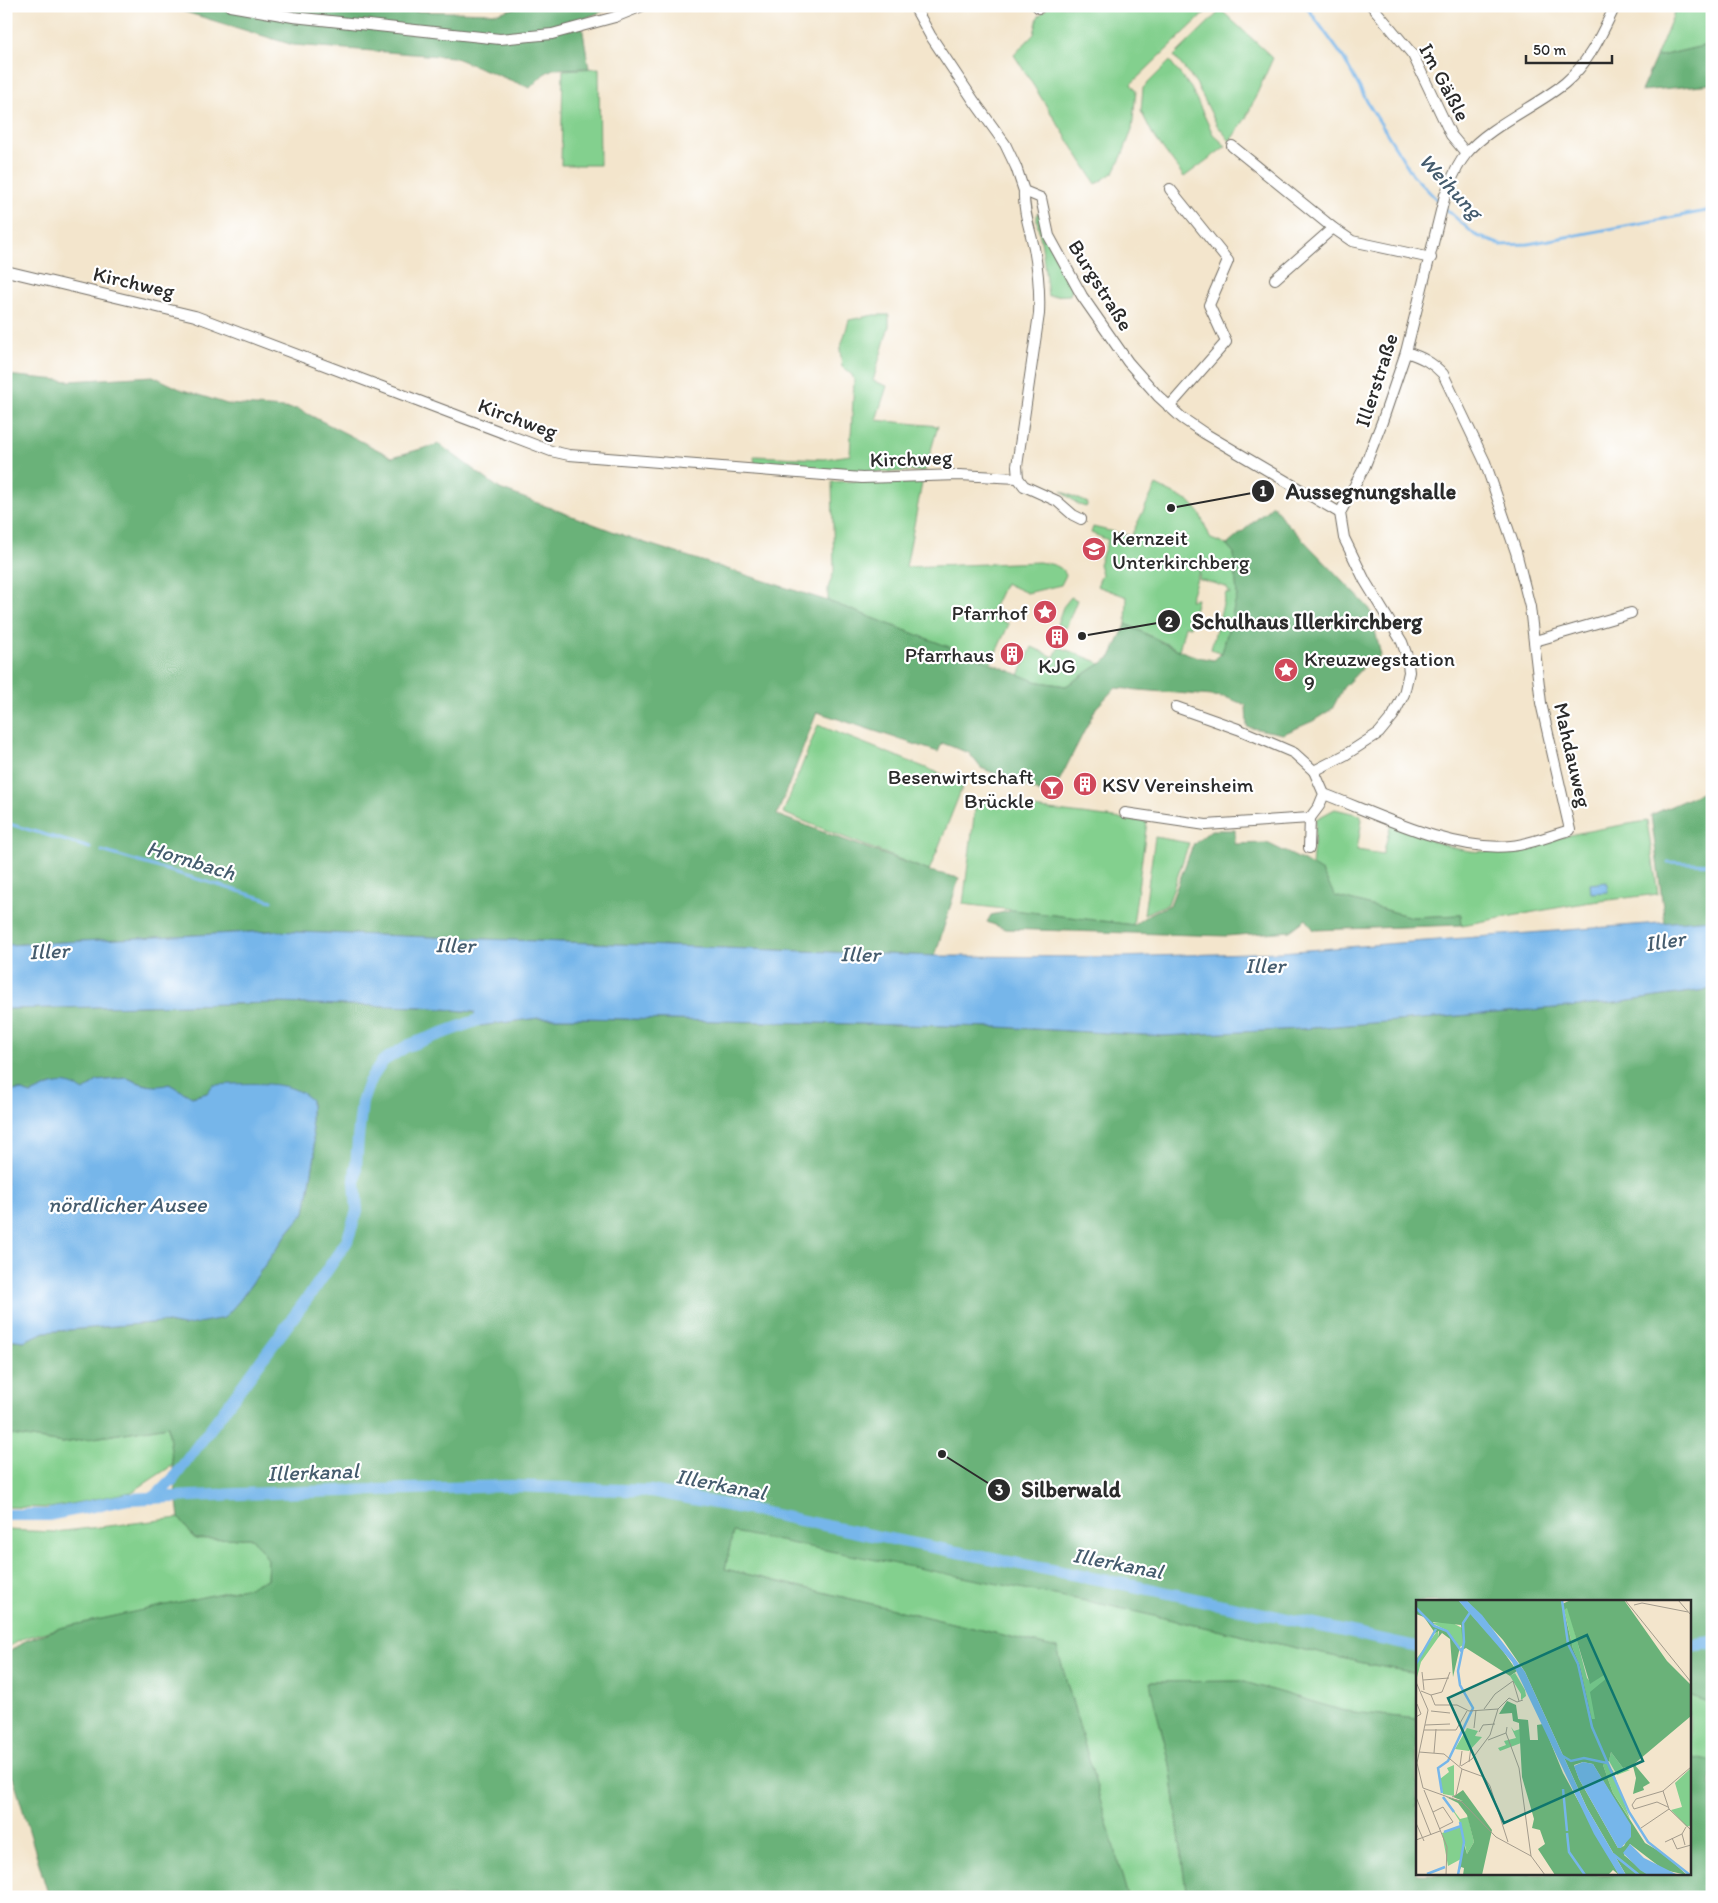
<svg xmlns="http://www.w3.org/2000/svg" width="1718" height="1903" viewBox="0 0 1718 1903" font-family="Itim,sans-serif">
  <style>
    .green { fill: #83d08e; stroke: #577e5c }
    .forest { fill: #6ab279; stroke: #4a6e52 }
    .water { fill: #76b6ea; stroke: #50708a }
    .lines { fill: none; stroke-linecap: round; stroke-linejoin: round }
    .stream { stroke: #76b6ea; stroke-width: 3 }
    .canal { stroke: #76b6ea; stroke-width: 12 }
    .street-casing { stroke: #716c63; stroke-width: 12 }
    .street { stroke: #fff; stroke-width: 10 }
    .labels { text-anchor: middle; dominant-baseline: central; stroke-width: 4.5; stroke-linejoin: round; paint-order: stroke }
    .street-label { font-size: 21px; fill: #2b2b2b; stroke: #fff }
    .poi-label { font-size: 21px; fill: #2b2b2b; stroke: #fff; text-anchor: start }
    .water-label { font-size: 22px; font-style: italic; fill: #455c6e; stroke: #fff }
    .inset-river { fill: none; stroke: #76b6ea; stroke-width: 2.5 }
    .inset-road { fill: none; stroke: #a39b8c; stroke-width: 1 }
    .view { fill: #0f766e; fill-opacity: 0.15; stroke: #0f766e; stroke-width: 2.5 }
    .inset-edge { fill: none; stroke: #2b2b2b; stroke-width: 2.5 }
    .leader { fill: none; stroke: #2b2b2b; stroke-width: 2 }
    .callout-dot { fill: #2b2b2b; stroke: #fff; stroke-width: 2 }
    .mark-label { font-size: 15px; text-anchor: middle; font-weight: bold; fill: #fff }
    .callout-label { font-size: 22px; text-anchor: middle; font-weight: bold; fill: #2b2b2b; stroke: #fff; stroke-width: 4.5; stroke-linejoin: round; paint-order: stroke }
  </style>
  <rect width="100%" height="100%" fill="#fff"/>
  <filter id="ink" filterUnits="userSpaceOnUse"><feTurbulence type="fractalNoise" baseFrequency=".02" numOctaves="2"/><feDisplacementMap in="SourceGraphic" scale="10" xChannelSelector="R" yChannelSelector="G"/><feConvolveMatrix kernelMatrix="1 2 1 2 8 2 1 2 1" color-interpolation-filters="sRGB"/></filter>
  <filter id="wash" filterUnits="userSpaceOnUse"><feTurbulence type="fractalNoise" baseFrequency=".0096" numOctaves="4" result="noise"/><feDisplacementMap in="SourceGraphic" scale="20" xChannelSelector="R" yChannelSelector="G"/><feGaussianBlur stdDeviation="1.12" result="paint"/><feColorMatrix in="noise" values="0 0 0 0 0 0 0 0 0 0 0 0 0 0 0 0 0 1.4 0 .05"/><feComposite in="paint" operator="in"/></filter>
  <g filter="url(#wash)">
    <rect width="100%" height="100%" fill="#f3e5cc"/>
    <g class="green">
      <path d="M 1049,6 L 1212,6 L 1131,84 L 1136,91 L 1132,130 L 1122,156 L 1114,172 L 1096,184 L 1014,55 L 1034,34 L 1038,17 Z"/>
      <path d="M 1677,6 L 1712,6 L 1712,44 L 1656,57 Z"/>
      <path d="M 1221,10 L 1273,58 L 1246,118 L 1230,141 L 1217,125 L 1196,83 L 1174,56 Z"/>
      <path d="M 1170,61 L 1191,88 L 1213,134 L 1226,146 L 1184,177 L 1153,135 L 1141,111 L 1143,88 Z"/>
      <path d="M 599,68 L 600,165 L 561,165 L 563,70 Z"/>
      <path d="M 1037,213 L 1041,214 L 1041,227 L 1072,289 L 1070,295 L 1048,296 L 1042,247 L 1037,221 Z"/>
      <path d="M 874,315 L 889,315 L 889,326 L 873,381 L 887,386 L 876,420 L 938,426 L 925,471 L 862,473 L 755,466 L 754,456 L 824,459 L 850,455 L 854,380 L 852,375 L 842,367 L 840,350 L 849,320 Z"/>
      <path d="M 923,478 L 906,567 L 1039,562 C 1049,564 1061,564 1066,575 L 1061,585 L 1027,593 L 1005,583 L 990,615 L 1009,624 L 991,663 L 828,601 L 828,588 L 834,571 L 832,482 Z"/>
      <path d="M 1156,485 L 1190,502 L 1199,512 L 1211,539 L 1227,545 L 1234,553 L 1237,596 L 1222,653 L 1211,649 L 1226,593 L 1230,594 L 1226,587 L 1199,579 L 1200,569 L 1190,600 L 1197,599 L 1190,627 L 1185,626 L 1179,650 L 1126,624 L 1127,597 L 1097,586 L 1102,574 L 1099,564 L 1108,540 L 1091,533 L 1093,527 L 1131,536 Z"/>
      <path d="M 1061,491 L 1088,503 L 1086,507 L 1079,505 Z"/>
      <path d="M 1071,597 L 1077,600 L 1066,628 L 1057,624 L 1063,607 Z"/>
      <path d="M 1032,647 L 1054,657 L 1059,647 L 1098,662 L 1100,664 L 1066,686 L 1034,681 L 1019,675 Z"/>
      <path d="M 818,725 L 964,783 L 929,871 L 783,813 Z"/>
      <path d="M 976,801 L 1147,822 L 1133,925 L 963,904 Z"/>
      <path d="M 1335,809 L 1360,815 L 1362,820 L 1357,850 L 1383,854 L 1391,824 C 1416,833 1444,848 1470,851 C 1509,855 1542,841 1579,833 C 1602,828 1624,825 1647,821 L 1658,894 L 1584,903 L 1462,925 L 1461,915 L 1412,917 L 1335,896 L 1322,872 L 1312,866 L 1316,819 Z"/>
      <path d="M 1155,837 L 1189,843 L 1168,904 L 1144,914 Z"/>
      <path d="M 168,1426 L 173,1465 L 132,1492 L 50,1508 L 6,1507 L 6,1434 L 63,1443 Z"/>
      <path d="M 179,1518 L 195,1539 L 252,1538 L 268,1559 L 267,1579 L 249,1587 L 223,1593 L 60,1628 L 25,1638 L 6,1648 L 6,1530 L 55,1532 Z"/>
      <path d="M 733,1531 L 1106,1605 L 1368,1664 L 1417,1673 L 1417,1719 L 1344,1711 L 1241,1681 L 1151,1682 C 1155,1712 1166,1741 1171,1771 C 1177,1813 1181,1855 1187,1897 L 1128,1897 L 1057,1648 L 725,1569 Z"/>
      <path d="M 1689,1695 L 1712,1703 L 1712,1762 L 1689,1757 Z"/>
    </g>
    <g class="forest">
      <path d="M 175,6 L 367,6 L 404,11 L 498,13 L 522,6 L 616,6 L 581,20 L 589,68 L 553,69 L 544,74 L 530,88 L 453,57 L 293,45 L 179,10 Z"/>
      <path d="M 1712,44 L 1712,84 L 1641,91 L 1656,57 Z"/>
      <path d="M 6,375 L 70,381 L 153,376 L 180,389 L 227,404 L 298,409 L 392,457 L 439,444 L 500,489 L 639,541 L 828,601 L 991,663 L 1034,681 L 1066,686 L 1111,657 L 1126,624 C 1154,638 1183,656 1214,660 L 1222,653 L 1237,596 L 1234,553 L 1227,545 L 1273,505 L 1283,519 L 1370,609 L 1381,656 L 1365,665 L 1343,688 L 1332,709 L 1313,721 L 1283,734 L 1247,727 L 1246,705 L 1225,697 L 1115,688 L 1096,708 L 1051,797 L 981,768 L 969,753 L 942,743 L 938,752 L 817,712 L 777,815 L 929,871 L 959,878 L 935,956 L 271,931 L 6,945 Z"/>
      <path d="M 1712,788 L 1712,919 L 1665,923 L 1651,815 Z"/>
      <path d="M 1211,830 L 1235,830 L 1235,844 L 1267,843 L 1304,861 L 1322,872 L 1335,896 L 1412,917 L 1461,915 L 1462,925 L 1314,930 L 1306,919 L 1290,931 L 1226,936 L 1005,929 L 987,922 L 991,915 L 1014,910 L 1134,925 L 1149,914 L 1170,905 L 1193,845 Z"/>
      <path d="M 1712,989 L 1712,1703 L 1689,1695 L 1689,1602 L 1417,1602 L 1417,1673 L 1368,1664 L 1106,1605 L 733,1532 L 725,1569 L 1057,1648 L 1128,1897 L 49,1897 L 13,1777 L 6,1779 L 6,1654 L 25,1641 L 60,1628 L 249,1587 L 267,1579 L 268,1559 L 252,1538 L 195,1539 L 179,1518 L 168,1426 L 63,1443 L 6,1434 L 6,1339 L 24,1341 L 45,1332 L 162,1322 L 183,1326 L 240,1300 L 289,1231 L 305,1212 L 315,1155 L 311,1121 L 311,1100 L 207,1093 L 191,1097 L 169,1084 L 159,1088 L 140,1083 L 127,1078 L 97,1081 L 84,1091 L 51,1085 L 31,1094 L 19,1090 L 6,1092 L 6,1009 L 275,1003 L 423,1007 L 474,1012 L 480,1026 L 538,1018 L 580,1018 L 997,1027 L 1163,1036 L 1300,1029 L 1615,1003 Z"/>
      <path d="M 1241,1681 L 1344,1711 L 1417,1719 L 1417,1874 L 1689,1874 L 1689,1757 L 1712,1762 L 1712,1897 L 1187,1897 C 1181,1855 1177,1813 1171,1771 C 1166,1741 1155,1712 1150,1682 Z"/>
    </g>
    <g class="water">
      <path d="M 1607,882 L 1608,892 L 1591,893 L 1590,884 Z"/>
      <path d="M 1712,919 L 1712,989 L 1615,1003 L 1300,1029 L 1163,1036 L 997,1027 L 580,1018 L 538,1018 L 480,1026 L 474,1012 L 423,1007 L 275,1003 L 6,1009 L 6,945 L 271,931 L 935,956 L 1118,957 L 1281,952 Z"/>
      <path d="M 127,1078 C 141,1084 154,1089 169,1084 L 192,1097 L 207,1093 L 213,1085 C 236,1084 278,1080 298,1091 C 303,1093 307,1097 311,1100 L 311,1121 L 315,1155 L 305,1212 L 289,1231 L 240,1300 L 224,1318 L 183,1326 L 162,1322 L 45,1332 L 24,1341 L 6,1339 L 6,1092 L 19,1090 L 31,1094 C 53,1084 62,1078 84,1091 L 97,1081 Z"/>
    </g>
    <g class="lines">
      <g class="stream">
        <path d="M 1306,6 L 1343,57 L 1369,105 L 1413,175 L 1440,203"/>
        <path d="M 1445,208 L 1475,235 L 1501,245 L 1528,244 L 1712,210"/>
        <path d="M 6,823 L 90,848"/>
        <path d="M 102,851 L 272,901"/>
        <path d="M 1668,862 L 1712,864"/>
      </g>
      <g class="canal">
        <path d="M 154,1498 L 173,1479 L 315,1288 L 347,1241 L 357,1211 L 355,1181 L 358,1138 L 362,1102 L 369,1082 L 383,1061 L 407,1046 L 478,1020 L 486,1007"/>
        <path d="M 6,1515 L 48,1515 L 128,1499 L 237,1494 L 511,1486 L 651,1491 L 747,1509 L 880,1537 L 1154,1590 L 1417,1647"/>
        <path d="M 1689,1646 L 1712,1643"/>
      </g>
    </g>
  </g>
  <g filter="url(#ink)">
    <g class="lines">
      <g class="street-casing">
        <g id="street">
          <path d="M 230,6 L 293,17 L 500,39 L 552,34 L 615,17 L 642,6"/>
          <path d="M 914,6 L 930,35 L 974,101 L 1005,144 L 1016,167 L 1024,191 L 1041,198 L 1049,236 L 1082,296 L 1128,362 L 1158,396 L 1182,418 L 1204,433 L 1340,513"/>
          <path d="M 1037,6 L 1039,8"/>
          <path d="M 1372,6 L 1413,55 L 1451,135 L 1466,153"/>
          <path d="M 1232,146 L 1333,228 L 1352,241 L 1431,258"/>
          <path d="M 1024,191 C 1023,211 1030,229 1034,248 C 1038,270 1040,292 1039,314 L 1017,466 L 1018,478 L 1024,486 L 1057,501 L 1073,515 L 1081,519"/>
          <path d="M 6,271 L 195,316 L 551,451 L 569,455 L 862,478 L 959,475 L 1018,478"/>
          <path d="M 1275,279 L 1333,228"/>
          <path d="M 1169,407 L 1226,342 L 1209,305 L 1228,261 L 1170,189"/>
          <path d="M 1535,641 L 1631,613"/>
          <path d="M 1176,707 L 1238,729 L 1294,753 L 1314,771"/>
          <path d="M 1324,794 C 1379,815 1451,852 1511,846 C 1531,844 1552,835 1570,830 L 1541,703 L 1530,607 L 1516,552 L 1485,462 L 1443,374 C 1432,362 1421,357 1406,352"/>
          <path d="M 1125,813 L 1206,825 L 1310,818"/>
          <path d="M 1309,848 L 1310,818 L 1319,806 L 1324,794 L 1314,771 L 1345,755 L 1379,733 L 1393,716 L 1404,694 L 1409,672 L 1407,656 L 1402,642 L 1365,581 L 1344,538 L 1340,513 L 1364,468 L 1382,422 L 1406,352 L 1445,195 C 1451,181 1456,166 1466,154 C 1489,126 1537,106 1565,83 C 1589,63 1602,33 1615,6"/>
        </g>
      </g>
      <use href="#street" class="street"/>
    </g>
  </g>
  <defs>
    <g id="school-disc" transform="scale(1.25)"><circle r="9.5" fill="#d1495b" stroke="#fff"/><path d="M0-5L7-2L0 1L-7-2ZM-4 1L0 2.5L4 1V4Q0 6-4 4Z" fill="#fff"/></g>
    <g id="sight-disc" transform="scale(1.25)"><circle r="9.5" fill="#d1495b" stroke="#fff"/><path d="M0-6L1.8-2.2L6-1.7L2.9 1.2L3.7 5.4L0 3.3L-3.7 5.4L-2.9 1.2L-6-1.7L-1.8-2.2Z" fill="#fff"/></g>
    <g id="building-disc" transform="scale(1.25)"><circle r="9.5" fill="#d1495b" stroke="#fff"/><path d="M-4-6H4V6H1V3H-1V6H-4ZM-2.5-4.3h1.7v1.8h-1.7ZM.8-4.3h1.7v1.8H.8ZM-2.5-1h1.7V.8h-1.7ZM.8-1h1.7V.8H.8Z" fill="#fff"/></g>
    <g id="bar-disc" transform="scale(1.25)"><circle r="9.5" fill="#d1495b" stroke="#fff"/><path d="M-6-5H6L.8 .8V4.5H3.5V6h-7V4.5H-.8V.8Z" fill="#fff"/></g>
  </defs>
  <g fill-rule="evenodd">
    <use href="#school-disc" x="1094" y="549"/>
    <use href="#sight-disc" x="1045" y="612"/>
    <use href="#building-disc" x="1057" y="637"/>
    <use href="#building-disc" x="1012" y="654"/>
    <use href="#sight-disc" x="1286" y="670"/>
    <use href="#building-disc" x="1085" y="784"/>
    <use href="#bar-disc" x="1052" y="788"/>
  </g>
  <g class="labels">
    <g class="street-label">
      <text transform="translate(1445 82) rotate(62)">Im Gäßle</text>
      <text transform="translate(134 282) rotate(13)">Kirchweg</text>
      <text transform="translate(1101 285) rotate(58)">Burgstraße</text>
      <text transform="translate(1376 380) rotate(-72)">Illerstraße</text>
      <text transform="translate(518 418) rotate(20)">Kirchweg</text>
      <text transform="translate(911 458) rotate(-2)">Kirchweg</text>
      <text transform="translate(1573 755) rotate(77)">Mahdauweg</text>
    </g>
    <g class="poi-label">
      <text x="1112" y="537">Kernzeit<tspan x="1112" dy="24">Unterkirchberg</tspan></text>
      <text x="1028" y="612" text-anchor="end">Pfarrhof</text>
      <text x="994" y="654" text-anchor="end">Pfarrhaus</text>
      <text x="1304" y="658">Kreuzwegstation<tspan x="1304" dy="24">9</tspan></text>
      <text x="1057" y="665" text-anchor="middle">KJG</text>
      <text x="1034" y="776" text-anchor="end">Besenwirtschaft<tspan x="1034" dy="24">Brückle</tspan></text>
      <text x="1102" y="784">KSV Vereinsheim</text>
    </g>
    <g class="water-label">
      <text transform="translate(1451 186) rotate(47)">Weihung</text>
      <text transform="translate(191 860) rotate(17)">Hornbach</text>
      <text transform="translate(1665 941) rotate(-9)">Iller</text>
      <text transform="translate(455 945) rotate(1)">Iller</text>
      <text transform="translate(49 951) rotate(-3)">Iller</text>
      <text transform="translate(860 954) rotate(1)">Iller</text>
      <text x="1265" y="965">Iller</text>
      <text x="127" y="1204">nördlicher Ausee</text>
      <text transform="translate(313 1472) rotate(-2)">Illerkanal</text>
      <text transform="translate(721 1484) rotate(11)">Illerkanal</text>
      <text transform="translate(1118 1563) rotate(11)">Illerkanal</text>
    </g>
  </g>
  <g transform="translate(1416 1600)">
    <rect width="275" height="275" fill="#f3e5cc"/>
    <path d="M 152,7 L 171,78 L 175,83 L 188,74 L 191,78 L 179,119 L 176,120 L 164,65 L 157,49 L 148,9 ZM 33,21 L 46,28 L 47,45 L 44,47 L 32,31 L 16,23 ZM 22,30 L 22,38 L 5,62 L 0,81 L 1,58 ZM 99,73 L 109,90 L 110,96 L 105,100 L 105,94 L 94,76 ZM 95,127 L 98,131 L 104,129 L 105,143 L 84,151 L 82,148 L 90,145 L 88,141 L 100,138 ZM 51,128 L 62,131 L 59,136 L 66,137 L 53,151 L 39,149 ZM 195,152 L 207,168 L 214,170 L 201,175 L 193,161 ZM 190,163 L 197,171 L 214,219 L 197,193 L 187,165 ZM 38,165 L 38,196 L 27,194 L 24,179 L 33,172 L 31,168 ZM 275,168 L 275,225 L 271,227 L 255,210 L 266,207 L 259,183 ZM 27,196 L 44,219 L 52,217 L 58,242 L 51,254 L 43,220 ZM 44,226 L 48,243 L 45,259 L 32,266 L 26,233 Z" fill="#83d08e"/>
    <path d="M 0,0 L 42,0 L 82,44 L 101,71 L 94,76 L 50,48 L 44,51 L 47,45 L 45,25 L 17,22 L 19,26 L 32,31 L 44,47 L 37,77 L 34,39 L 26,33 L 22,38 L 23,31 L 19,33 L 8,17 L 0,14 ZM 50,0 L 145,0 L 146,4 L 155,0 L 208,0 L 251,61 L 275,85 L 275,116 L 218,164 L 234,183 L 227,187 L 228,190 L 217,194 L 220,178 L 217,166 L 207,168 L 195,152 L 193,161 L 187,165 L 197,193 L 229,243 L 248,254 L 271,275 L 248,270 L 214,244 L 208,255 L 232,275 L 210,275 L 171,208 L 109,72 L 87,40 ZM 151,8 L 174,84 L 188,75 L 191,78 L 174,92 L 179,119 L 176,119 L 164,65 L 157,49 L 148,10 ZM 167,162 L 177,164 L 213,224 L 214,233 L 208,246 L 202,248 L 163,179 L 158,165 ZM 91,101 L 100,105 L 102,119 L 112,120 L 114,140 L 122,140 L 121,125 L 127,124 L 147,173 L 203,275 L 197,270 L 192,275 L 139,275 L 122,249 L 129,244 L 124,230 L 116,228 L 118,219 L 106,177 L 103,123 L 97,121 L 96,113 L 83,114 ZM 47,190 L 76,230 L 66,275 L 47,275 L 48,268 L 45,267 L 42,275 L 48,244 L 51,254 L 58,242 L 51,215 L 42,203 L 30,197 L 47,201 L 37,197 Z" fill="#6ab279" fill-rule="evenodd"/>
    <path d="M 42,0 L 50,0 L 66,15 L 109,72 L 171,208 L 210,275 L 203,275 L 178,234 L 96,62 ZM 167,162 L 177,164 L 215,225 L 215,237 L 205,248 L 202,248 L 163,179 L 158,166 ZM 214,244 L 228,258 L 262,275 L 232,275 L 224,270 L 207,253 Z" fill="#76b6ea"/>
    <path class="inset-river" d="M 146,0 L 152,44 L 162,64 L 176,127 L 213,212 L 232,242 L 274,275M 0,8 L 18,26 L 31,31 L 46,52M 0,64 L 20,29M 145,155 L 155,161 L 168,158 L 191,163M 147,189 L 151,231M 26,193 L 22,168 L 32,161 L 57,108 L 44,85 L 42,71 L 48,42 L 47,23 L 55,11M 27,197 L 38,212M 28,232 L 45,226M 151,233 L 153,252 L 169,275M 197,254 L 223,275M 11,274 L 29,267M 42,275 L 48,242 L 44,222"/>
    <path class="inset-road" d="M 209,0 L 275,82M 262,0 L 275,15M 218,5 L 226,3 L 272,12M 6,72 L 8,90M 7,80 L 33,78M 0,82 L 12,110 L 1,163 L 7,188 L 46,202 L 80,237 L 115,256 L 129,275M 5,91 L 15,95 L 19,105 L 41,105 L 53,111 L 82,109 L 93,98 L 101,102 L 107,100M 15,95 L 26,92 L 34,72M 68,109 L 79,94 L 97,81 L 103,101M 15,111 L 34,113M 0,117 L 5,114 L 1,104M 9,125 L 34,124M 91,127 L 90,133 L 103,168 L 115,256M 58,128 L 60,110M 8,130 L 40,130 L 51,111M 63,132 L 67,125 L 79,124M 72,140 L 90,133M 3,152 L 28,154 L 46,169 L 68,177 L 74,186 L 92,242M 18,153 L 20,129M 53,162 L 55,147M 44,166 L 46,151M 45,166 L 56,159 L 74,135 L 82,109M 8,190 L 31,247 L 30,275M 247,191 L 253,209 L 275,230M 0,197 L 15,235M 36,197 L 40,195 L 46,169M 252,207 L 241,202 L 218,209 L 216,205 L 220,199 L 247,191 L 275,167M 17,212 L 27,207 L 37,222 L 23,229M 0,223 L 8,241M 225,228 L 253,209M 256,238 L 261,249 L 275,245M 0,240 L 24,231M 249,242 L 266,234M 269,245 L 266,234 L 270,227"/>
    <path class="view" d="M 171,35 L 227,161 L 88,223 L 32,98 Z"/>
    <rect width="275" height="275" class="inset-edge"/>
  </g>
  <path class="leader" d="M1171 508L1263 491M1082 636L1169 621M942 1454L999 1490"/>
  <g class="callout-dot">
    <circle cx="1171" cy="508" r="5"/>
    <circle cx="1082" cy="636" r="5"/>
    <circle cx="942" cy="1454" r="5"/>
    <circle cx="1263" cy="491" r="12"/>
    <circle cx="1169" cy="621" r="12"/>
    <circle cx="999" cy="1490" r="12"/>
  </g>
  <g class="mark-label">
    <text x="1263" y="496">1</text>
    <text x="1169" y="627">2</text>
    <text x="999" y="1495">3</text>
  </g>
  <g class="callout-label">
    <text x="1371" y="499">Aussegnungshalle</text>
    <text x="1307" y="629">Schulhaus Illerkirchberg</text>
    <text x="1071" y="1497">Silberwald</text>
  </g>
  <rect width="1718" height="1903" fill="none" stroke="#fff" stroke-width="25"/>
  <path d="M1526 55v8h86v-8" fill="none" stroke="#2b2b2b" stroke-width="2.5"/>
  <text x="1533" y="55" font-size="15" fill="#2b2b2b" stroke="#ffffff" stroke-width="4" paint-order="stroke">50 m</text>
</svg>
